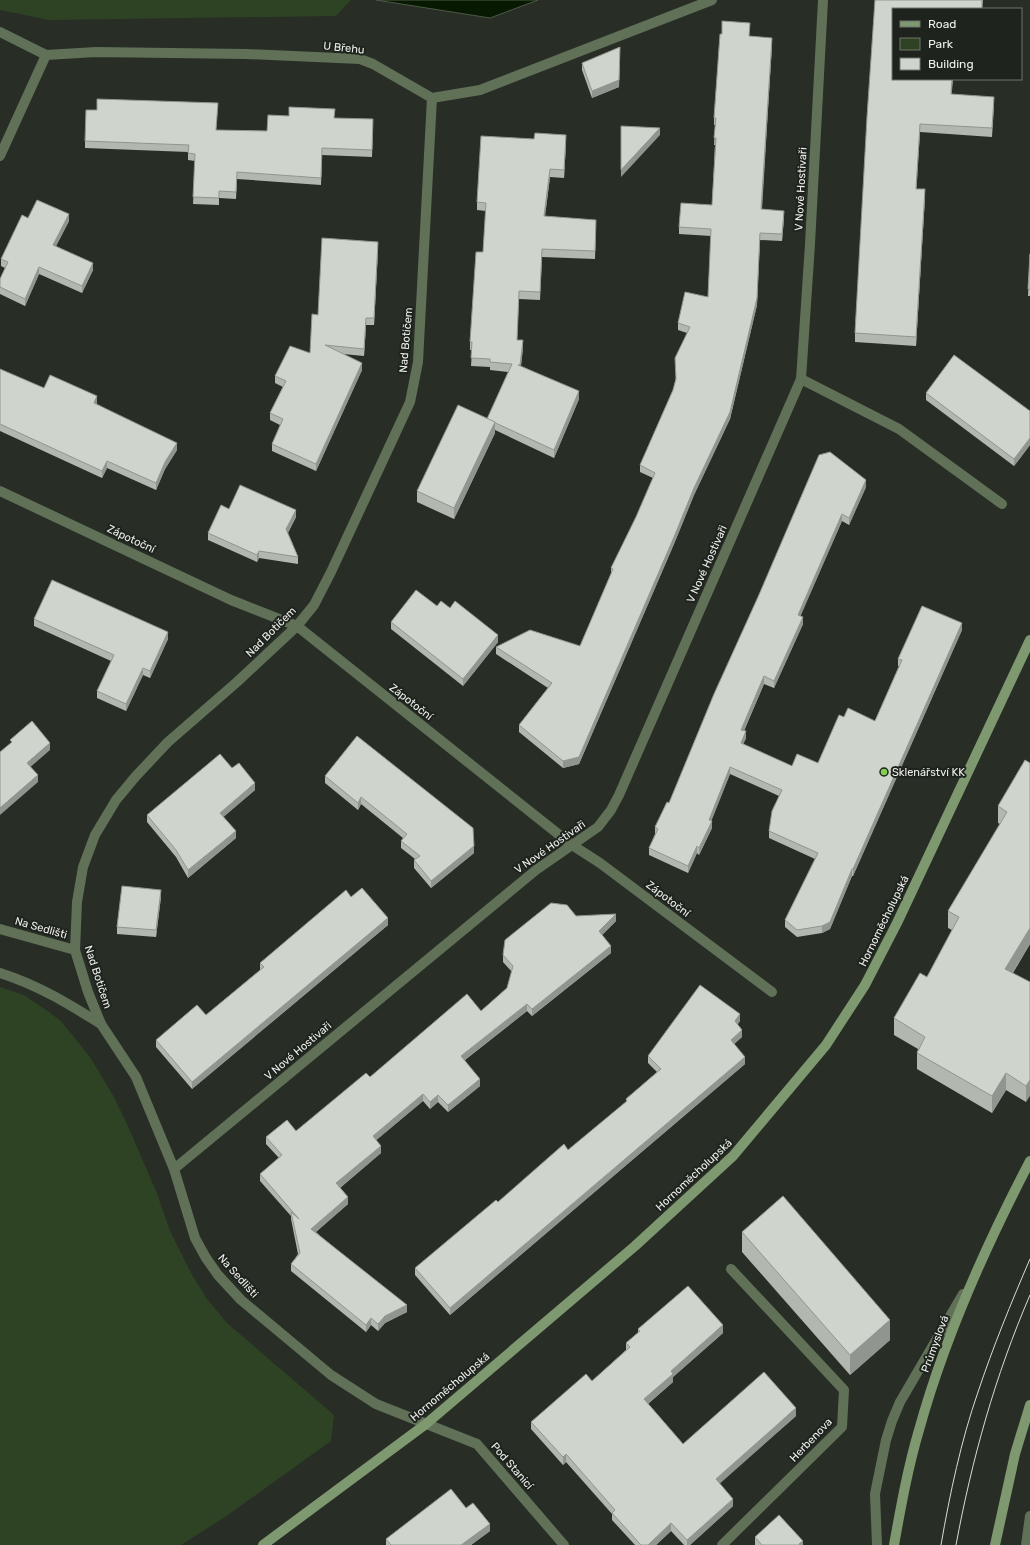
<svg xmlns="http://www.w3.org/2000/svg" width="1030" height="1545" viewBox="0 0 1030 1545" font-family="Rubik,sans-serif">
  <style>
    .green { fill: #2e4323 }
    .water { fill: #071900; stroke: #4c5a47 }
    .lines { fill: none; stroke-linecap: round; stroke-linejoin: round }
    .lane { stroke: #607158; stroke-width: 10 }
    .street { stroke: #607158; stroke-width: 10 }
    .secondary { stroke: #7e9870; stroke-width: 10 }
    .tram { stroke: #d8dcd7; stroke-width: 1 }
    .wall { fill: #b2b7af }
    .shaded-wall { fill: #91958f }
    .building { fill: #cfd5cc; stroke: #91958f }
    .poi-dot { fill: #82d050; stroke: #1f231d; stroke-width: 1.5 }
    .labels { text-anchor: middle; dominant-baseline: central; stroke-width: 4; stroke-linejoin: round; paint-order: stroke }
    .street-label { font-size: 11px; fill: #edf0ec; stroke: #1f231d }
    .poi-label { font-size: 11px; fill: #edf0ec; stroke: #1f231d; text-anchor: start }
  </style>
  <rect width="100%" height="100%" fill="#282d26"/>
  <g class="green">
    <path d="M 0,0 L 351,0 L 336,16 L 49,20 L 0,10 Z"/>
    <path d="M 0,987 L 24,995 L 49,1012 L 61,1021 L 90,1057 L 114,1097 L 127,1124 L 156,1191 L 170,1231 L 191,1273 L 207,1299 L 227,1323 L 334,1415 L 331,1441 L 225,1517 L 181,1545 L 0,1545 Z"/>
  </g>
  <path class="water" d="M 376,0 L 538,0 L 490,18 Z"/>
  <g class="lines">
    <g class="lane">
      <path d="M 877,1545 L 875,1494 L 877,1484 L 886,1440 L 892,1421 L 900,1402 L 963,1294"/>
      <path d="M 1026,1545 L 1030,1516"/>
    </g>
    <g class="street">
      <path d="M 0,32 L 46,55 L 96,52 L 246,54 L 360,59 L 373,64 L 432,98 L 480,90 L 712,0"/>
      <path d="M 432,98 L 418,362 L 410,402 L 331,572 L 314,605 L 297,626 L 237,682 L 168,742 L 136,776 L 116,800 L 95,835 L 83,867 L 77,902 L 75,950 L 88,992 L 101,1024 L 136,1077 L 174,1169 L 195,1238 L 206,1258 L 218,1275 L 241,1300 L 331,1375 L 376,1404 L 477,1444 L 564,1545"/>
      <path d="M 0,156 L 46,55"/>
      <path d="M 801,379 L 899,429 L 1002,504"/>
      <path d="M 0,491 L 231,600 L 297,626 L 572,845 L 600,863 L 772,992"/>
      <path d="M 0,929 L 75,950"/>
      <path d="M 0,973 C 38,985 67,1003 101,1024"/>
      <path d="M 174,1169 L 536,870 L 598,827 L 611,810 L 619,795 L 801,379 L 810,244 L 823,0"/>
      <path d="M 722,1545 L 842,1427 L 844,1390 L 731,1269"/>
    </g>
    <g class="secondary">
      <path d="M 263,1545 L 426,1424 L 635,1246 L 733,1156 L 826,1045 L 865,985 L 897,923 L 1030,640"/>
      <path d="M 894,1545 C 901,1506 908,1467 919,1430 C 945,1336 985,1247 1030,1161"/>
      <path d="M 995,1545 L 1015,1454 L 1030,1405"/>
    </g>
    <g class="tram">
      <path d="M 941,1545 C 950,1493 961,1441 978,1392 C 993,1347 1011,1303 1030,1259"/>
      <path d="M 956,1545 C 972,1459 995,1376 1030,1295"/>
    </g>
  </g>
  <g class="wall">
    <path d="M 875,0 L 983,0 L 982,9 L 893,9 L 893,79 L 953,79 L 951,94 L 994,106 L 992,137 L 920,132 L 916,189 L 925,197 L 916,346 L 855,342 L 855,333 Z"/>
    <path d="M 749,36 L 772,45 L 762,209 L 784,218 L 782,241 L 760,240 L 757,305 L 730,419 L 694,495 L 674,544 L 579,764 L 563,768 L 519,732 L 519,725 L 548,688 L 496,654 L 496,647 L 580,646 L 611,574 L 611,568 L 636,517 L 653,478 L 640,472 L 640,465 L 673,390 L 687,333 L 678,330 L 678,323 L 708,297 L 711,236 L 679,234 L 679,227 L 712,205 L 715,145 L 714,145 L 715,125 L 714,125 L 714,118 Z"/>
    <path d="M 620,54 L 619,87 L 592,98 L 582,70 L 582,63 Z"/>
    <path d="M 335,118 L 373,126 L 372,157 L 322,155 L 321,185 L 237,179 L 236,199 L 219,198 L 219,205 L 193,204 L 195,161 L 188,160 L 188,152 L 85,148 L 85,141 L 217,130 L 267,131 Z"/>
    <path d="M 566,143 L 564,178 L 550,177 L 545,216 L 596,228 L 595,259 L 542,257 L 540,300 L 519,299 L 517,340 L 523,348 L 521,366 L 579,399 L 554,458 L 495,430 L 495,433 L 454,519 L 417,502 L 417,491 L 487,419 L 508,372 L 490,370 L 490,367 L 471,366 L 472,350 L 470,350 L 470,342 L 483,252 L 486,211 L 477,210 L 477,202 Z"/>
    <path d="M 28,218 L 69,221 L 56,246 L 93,270 L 82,293 L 39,274 L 25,306 L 0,294 L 0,279 L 5,268 L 1,266 L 1,259 Z"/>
    <path d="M 378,249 L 374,325 L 366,325 L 364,356 L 343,354 L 362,370 L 316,471 L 272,451 L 272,444 L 280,425 L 270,420 L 270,413 L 283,387 L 275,383 L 275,376 L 310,353 Z"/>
    <path d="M 1030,254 L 1030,296 L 1028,296 Z"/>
    <path d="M 0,370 L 44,388 L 97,403 L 97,404 L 177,450 L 165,469 L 156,490 L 107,468 L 102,478 L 0,431 Z"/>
    <path d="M 926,393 L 1030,411 L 1030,445 L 1014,466 L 926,400 Z"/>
    <path d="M 866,487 L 849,525 L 842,521 L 800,616 L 803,624 L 774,688 L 764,684 L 744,731 L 746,738 L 743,744 L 792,766 L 818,763 L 844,717 L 875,721 L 899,666 L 898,666 L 898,659 L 962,630 L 853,876 L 852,876 L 830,929 L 822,933 L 797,937 L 785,927 L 785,920 L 815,859 L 769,838 L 769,831 L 779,796 L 730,774 L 711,821 L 712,828 L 699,855 L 697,853 L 688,873 L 649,855 L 649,848 L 655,834 L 655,827 L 669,803 L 758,597 Z"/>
    <path d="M 229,509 L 296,517 L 288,533 L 298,557 L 298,564 L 259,558 L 257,562 L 208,540 L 208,533 Z"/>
    <path d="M 437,606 L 498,642 L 463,686 L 391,629 L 391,622 Z"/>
    <path d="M 34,619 L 168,639 L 150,678 L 143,675 L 126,711 L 97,698 L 97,691 L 111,661 L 34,626 Z"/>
    <path d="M 1030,763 L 1030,944 L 1013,973 L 1030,982 L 1026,1102 L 1006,1090 L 992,1113 L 917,1069 L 917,1053 L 918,1049 L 894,1035 L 894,1018 L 927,977 L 952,930 L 948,928 L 948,911 L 1000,824 L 998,823 L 998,806 Z"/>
    <path d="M 232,768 L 255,790 L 223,817 L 236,838 L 188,878 L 176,857 L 147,822 L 147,815 Z"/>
    <path d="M 325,776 L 474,853 L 431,888 L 414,868 L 414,860 L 415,859 L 401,848 L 401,841 L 403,838 L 361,804 L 358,810 L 325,783 Z"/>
    <path d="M 161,897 L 156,937 L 117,934 L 117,927 Z"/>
    <path d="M 351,897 L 388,925 L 192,1089 L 156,1047 L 156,1040 L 206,1015 L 260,970 L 260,963 Z"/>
    <path d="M 576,916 L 616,921 L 602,935 L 611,953 L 532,1016 L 527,1011 L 465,1060 L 480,1086 L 448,1112 L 438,1102 L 430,1109 L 423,1101 L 376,1140 L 381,1153 L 340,1188 L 348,1204 L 316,1232 L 407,1312 L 385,1323 L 378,1331 L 371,1325 L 366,1332 L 291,1271 L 291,1264 L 298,1254 L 291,1219 L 291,1216 L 260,1181 L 260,1174 L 279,1158 L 266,1144 L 266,1137 L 296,1131 L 370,1077 L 481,1011 L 507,988 L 512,972 L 503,962 L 503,955 Z"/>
    <path d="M 740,1021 L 737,1025 L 742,1037 L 734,1044 L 745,1064 L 450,1315 L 415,1275 L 415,1268 L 498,1202 L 568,1150 L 626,1102 L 626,1099 L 657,1072 L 648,1063 L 648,1056 Z"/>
    <path d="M 742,1232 L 890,1340 L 850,1375 L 742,1252 Z"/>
    <path d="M 638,1329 L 723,1333 L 673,1377 L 673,1382 L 648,1404 L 683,1444 L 796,1416 L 719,1483 L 733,1506 L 690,1545 L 684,1545 L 671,1531 L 656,1545 L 635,1545 L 612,1520 L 612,1514 L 566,1462 L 563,1465 L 531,1429 L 531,1422 L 592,1381 L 626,1350 L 626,1343 L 638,1333 Z"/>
    <path d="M 466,1508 L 490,1531 L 471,1545 L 386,1545 L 386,1539 Z"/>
    <path d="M 755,1537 L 803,1545 L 755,1545 Z"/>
  </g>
  <g class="shaded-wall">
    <path d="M 772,38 L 772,45 L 761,216 L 761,209 Z"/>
    <path d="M 620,54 L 619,87 L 592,98 L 592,91 Z"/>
    <path d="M 952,79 L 953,79 L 951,103 L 951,94 Z"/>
    <path d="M 920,124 L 920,132 L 916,197 L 916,189 Z"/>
    <path d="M 660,128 L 660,135 L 621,177 L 621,170 Z"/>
    <path d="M 566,135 L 566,143 L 564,178 L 564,170 Z"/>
    <path d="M 550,169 L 550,177 L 544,224 L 544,216 Z"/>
    <path d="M 925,189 L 925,197 L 916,346 L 916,337 Z"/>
    <path d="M 784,211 L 784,218 L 782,241 L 782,234 Z"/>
    <path d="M 69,214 L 69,221 L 53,252 L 53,245 Z"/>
    <path d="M 760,233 L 757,305 L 730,419 L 694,495 L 674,544 L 579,764 L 563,768 L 563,761 Z"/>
    <path d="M 378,242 L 378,249 L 374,325 L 374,318 Z"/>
    <path d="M 93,263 L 93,270 L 82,293 L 82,286 Z"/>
    <path d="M 39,267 L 39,274 L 25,306 L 25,299 Z"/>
    <path d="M 366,318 L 366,325 L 364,356 L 364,349 Z"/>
    <path d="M 523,340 L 523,348 L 520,373 L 520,365 Z"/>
    <path d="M 362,363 L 362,370 L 316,471 L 316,464 Z"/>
    <path d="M 579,391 L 579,399 L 554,458 L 554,450 Z"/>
    <path d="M 97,396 L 97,403 L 94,410 L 94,403 Z"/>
    <path d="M 495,422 L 495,433 L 454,519 L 454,508 Z"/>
    <path d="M 1030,438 L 1030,445 L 1014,466 L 1014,459 Z"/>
    <path d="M 177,443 L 177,450 L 165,469 L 156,490 L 156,483 L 165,462 Z"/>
    <path d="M 107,461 L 107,468 L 102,478 L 102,471 Z"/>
    <path d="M 866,480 L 866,487 L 849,525 L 849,518 Z"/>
    <path d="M 296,510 L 296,517 L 286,536 L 286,529 Z"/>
    <path d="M 842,514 L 842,521 L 798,622 L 798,615 Z"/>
    <path d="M 259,551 L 259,558 L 257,562 L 257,555 Z"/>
    <path d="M 803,617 L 803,624 L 774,688 L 774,681 Z"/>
    <path d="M 962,623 L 962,630 L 853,876 L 853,869 Z"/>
    <path d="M 168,632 L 168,639 L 150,678 L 150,671 Z"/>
    <path d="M 498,635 L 498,642 L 463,686 L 463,679 Z"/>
    <path d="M 143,668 L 143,675 L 126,711 L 126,704 Z"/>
    <path d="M 764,676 L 764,684 L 741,737 L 741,730 Z"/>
    <path d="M 746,731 L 746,738 L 741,750 L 741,743 Z"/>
    <path d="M 50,743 L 50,750 L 27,770 L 27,763 Z"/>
    <path d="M 730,767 L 730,774 L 709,827 L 709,820 Z"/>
    <path d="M 38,775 L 38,782 L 0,815 L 0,808 Z"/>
    <path d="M 255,783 L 255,790 L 220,820 L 220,813 Z"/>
    <path d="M 361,797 L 361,804 L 358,810 L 358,803 Z"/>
    <path d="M 712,821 L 712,828 L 699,855 L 699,848 Z"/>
    <path d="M 236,831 L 236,838 L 188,878 L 188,870 Z"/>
    <path d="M 474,846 L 474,853 L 431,888 L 431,881 Z"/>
    <path d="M 697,846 L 697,853 L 688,873 L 688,866 Z"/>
    <path d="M 852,869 L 852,876 L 830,929 L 822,933 L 822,926 Z"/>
    <path d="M 161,890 L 161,897 L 156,937 L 156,930 Z"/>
    <path d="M 616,914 L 616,921 L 599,938 L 599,931 Z"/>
    <path d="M 388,918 L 388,925 L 192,1089 L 192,1082 Z"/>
    <path d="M 1030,928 L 1030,944 L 1005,985 L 1005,969 Z"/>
    <path d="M 611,946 L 611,953 L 532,1016 L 532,1009 Z"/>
    <path d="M 527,1004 L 527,1011 L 461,1063 L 461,1056 Z"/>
    <path d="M 740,1014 L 740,1021 L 735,1028 L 735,1021 Z"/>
    <path d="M 742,1030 L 742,1037 L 731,1047 L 731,1040 Z"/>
    <path d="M 745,1057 L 745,1064 L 450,1315 L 450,1308 Z"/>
    <path d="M 1006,1073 L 1006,1090 L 992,1113 L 992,1096 Z"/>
    <path d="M 480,1079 L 480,1086 L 448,1112 L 448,1105 Z"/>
    <path d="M 1030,1080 L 1030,1096 L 1026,1102 L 1026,1086 Z"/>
    <path d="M 423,1094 L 423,1101 L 373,1143 L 373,1136 Z"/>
    <path d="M 438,1095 L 438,1102 L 430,1109 L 430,1102 Z"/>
    <path d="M 381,1146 L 381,1153 L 336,1191 L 336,1183 Z"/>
    <path d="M 348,1197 L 348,1204 L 311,1236 L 311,1229 Z"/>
    <path d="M 407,1305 L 407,1312 L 385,1323 L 378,1331 L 378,1324 L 385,1316 Z"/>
    <path d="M 371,1318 L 371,1325 L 366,1332 L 366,1325 Z"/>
    <path d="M 890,1320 L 890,1340 L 850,1375 L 850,1355 Z"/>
    <path d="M 723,1325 L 723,1333 L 673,1377 L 673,1382 L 644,1407 L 644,1399 L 671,1371 Z"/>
    <path d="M 796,1408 L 796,1416 L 716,1487 L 716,1479 Z"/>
    <path d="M 566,1454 L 566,1462 L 563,1465 L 563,1457 Z"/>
    <path d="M 733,1499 L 733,1506 L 690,1545 L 687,1545 L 687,1540 Z"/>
    <path d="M 671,1523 L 671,1531 L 656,1545 L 648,1545 Z"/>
    <path d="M 490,1524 L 490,1531 L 471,1545 L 461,1545 Z"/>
    <path d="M 803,1541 L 803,1545 L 799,1545 L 799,1544 Z"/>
  </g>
  <g class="building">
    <path d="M 875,0 L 982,0 L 982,9 L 893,9 L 893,79 L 952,79 L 951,94 L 994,97 L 992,128 L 920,124 L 916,189 L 925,189 L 916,337 L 855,333 L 867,117 Z"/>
    <path d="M 722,21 L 750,23 L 749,36 L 772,38 L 761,209 L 784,211 L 782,234 L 760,233 L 757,298 L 730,412 L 694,488 L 674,537 L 579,757 L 563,761 L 519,725 L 552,683 L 496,647 L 530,630 L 580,646 L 613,569 L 611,568 L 636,517 L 655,473 L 640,465 L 673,390 L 676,379 L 675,358 L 690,327 L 678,323 L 685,292 L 708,297 L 711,229 L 679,227 L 681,203 L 712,205 L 716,138 L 714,138 L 716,118 L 714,118 L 720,34 L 722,34 Z"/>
    <path d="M 620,47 L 619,80 L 592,91 L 582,63 Z"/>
    <path d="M 97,99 L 218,103 L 216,130 L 267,131 L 268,115 L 289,116 L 289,107 L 335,109 L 334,118 L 373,119 L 372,150 L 322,148 L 321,178 L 237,172 L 236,192 L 219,191 L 219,198 L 193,197 L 195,154 L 188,153 L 189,145 L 85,141 L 86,110 L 97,110 Z"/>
    <path d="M 621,126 L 660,128 L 621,170 Z"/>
    <path d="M 535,133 L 566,135 L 564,170 L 550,169 L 544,216 L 596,220 L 595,251 L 542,249 L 540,292 L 519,291 L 517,340 L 523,340 L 520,365 L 518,365 L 579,391 L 554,450 L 487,419 L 512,364 L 490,362 L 490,359 L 471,358 L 472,342 L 470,342 L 476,252 L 483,252 L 486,203 L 477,202 L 481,136 L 534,139 Z"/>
    <path d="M 37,200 L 69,214 L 53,245 L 93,263 L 82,286 L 39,267 L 25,299 L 0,287 L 0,279 L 8,262 L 1,259 L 22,215 L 28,218 Z"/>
    <path d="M 322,238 L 378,242 L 374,318 L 366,318 L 364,349 L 325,345 L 362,363 L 316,464 L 272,444 L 283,419 L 270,413 L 286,381 L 275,376 L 290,346 L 310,353 L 312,314 L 318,315 Z"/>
    <path d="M 1030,254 L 1030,289 L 1028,289 Z"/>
    <path d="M 954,355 L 1030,411 L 1030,438 L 1014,459 L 926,393 Z"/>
    <path d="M 0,369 L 44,388 L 50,375 L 97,396 L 94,403 L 177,443 L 165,462 L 156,483 L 107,461 L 102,471 L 0,424 Z"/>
    <path d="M 458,405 L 495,422 L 454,508 L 417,491 Z"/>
    <path d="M 830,452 L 866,480 L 849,518 L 842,514 L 798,615 L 803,617 L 774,681 L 764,676 L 741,730 L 746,731 L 741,743 L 792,766 L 797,754 L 818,763 L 839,715 L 844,717 L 848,708 L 875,721 L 902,660 L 898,659 L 922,606 L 962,623 L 853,869 L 852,869 L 830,922 L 822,926 L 797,930 L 785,920 L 818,853 L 769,831 L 772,811 L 782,790 L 730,767 L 709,820 L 712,821 L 699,848 L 697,846 L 688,866 L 649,848 L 658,829 L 655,827 L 667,802 L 669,803 L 714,694 L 758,597 L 819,455 Z"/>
    <path d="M 240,485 L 296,510 L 286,529 L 298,557 L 259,551 L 257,555 L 208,533 L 221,505 L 229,509 Z"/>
    <path d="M 52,580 L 168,632 L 150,671 L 143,668 L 126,704 L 97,691 L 114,655 L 34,619 Z"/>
    <path d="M 416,590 L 437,606 L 441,601 L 450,608 L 455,601 L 498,635 L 463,679 L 391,622 Z"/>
    <path d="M 32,721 L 50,743 L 27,763 L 38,775 L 0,808 L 0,752 L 12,742 L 10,740 Z"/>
    <path d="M 357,736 L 473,828 L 474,846 L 431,881 L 414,860 L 420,856 L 401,841 L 407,834 L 361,797 L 358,803 L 325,776 Z"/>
    <path d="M 220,754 L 232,768 L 239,763 L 255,783 L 220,813 L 236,831 L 188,870 L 176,850 L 147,815 Z"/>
    <path d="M 1025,760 L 1030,763 L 1030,928 L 1005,969 L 1030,982 L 1030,1080 L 1026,1086 L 1006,1073 L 992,1096 L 917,1053 L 925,1037 L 894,1018 L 920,973 L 927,977 L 959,917 L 948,911 L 1007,812 L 998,806 Z"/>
    <path d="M 122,886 L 161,890 L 156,930 L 117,927 Z"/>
    <path d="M 362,888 L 388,918 L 192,1082 L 156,1040 L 197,1005 L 206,1015 L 264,967 L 260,963 L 346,890 L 351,897 Z"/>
    <path d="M 551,903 L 567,905 L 576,916 L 616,914 L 599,931 L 611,946 L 532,1009 L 527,1004 L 461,1056 L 480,1079 L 448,1105 L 438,1095 L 430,1102 L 423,1094 L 373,1136 L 381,1146 L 336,1183 L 348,1197 L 311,1229 L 407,1305 L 385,1316 L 378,1324 L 371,1318 L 366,1325 L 291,1264 L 300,1253 L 291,1212 L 299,1219 L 260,1174 L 282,1155 L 266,1137 L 287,1120 L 296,1131 L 366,1073 L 370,1077 L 467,994 L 481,1011 L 507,988 L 513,966 L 503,955 L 505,940 Z"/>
    <path d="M 700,985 L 740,1014 L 735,1021 L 742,1030 L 731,1040 L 745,1057 L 450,1308 L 415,1268 L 496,1200 L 498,1202 L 564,1144 L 568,1150 L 627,1101 L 626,1099 L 661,1069 L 648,1056 Z"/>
    <path d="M 783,1196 L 890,1320 L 850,1355 L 742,1232 Z"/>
    <path d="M 688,1286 L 723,1325 L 671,1371 L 673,1374 L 644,1399 L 683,1444 L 764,1372 L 796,1408 L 716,1479 L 733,1499 L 687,1540 L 671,1523 L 648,1545 L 641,1545 L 612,1513 L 615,1510 L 566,1454 L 563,1457 L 531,1422 L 586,1374 L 592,1381 L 630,1347 L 626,1343 L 640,1331 L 638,1329 Z"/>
    <path d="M 451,1489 L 466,1508 L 473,1503 L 490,1524 L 461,1545 L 391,1545 L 386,1539 Z"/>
    <path d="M 779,1515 L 803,1541 L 799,1544 L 800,1545 L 762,1545 L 755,1537 Z"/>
  </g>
  <circle class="poi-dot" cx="884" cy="772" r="4"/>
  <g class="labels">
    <g class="street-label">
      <text transform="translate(344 48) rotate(6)">U Břehu</text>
      <text transform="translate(801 189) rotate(-87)">V Nové Hostivaři</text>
      <text transform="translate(406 340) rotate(-85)">Nad Botičem</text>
      <text transform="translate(131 539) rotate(25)">Zápotoční</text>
      <text transform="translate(707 564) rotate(-66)">V Nové Hostivaři</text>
      <text transform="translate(271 632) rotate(-45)">Nad Botičem</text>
      <text transform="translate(411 702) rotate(38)">Zápotoční</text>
      <text transform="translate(550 847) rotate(-35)">V Nové Hostivaři</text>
      <text transform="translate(668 899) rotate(37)">Zápotoční</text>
      <text transform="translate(884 921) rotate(-64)">Hornoměcholupská</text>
      <text transform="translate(41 928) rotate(16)">Na Sedlišti</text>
      <text transform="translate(98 977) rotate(72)">Nad Botičem</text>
      <text transform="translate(298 1051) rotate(-40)">V Nové Hostivaři</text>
      <text transform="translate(694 1175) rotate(-43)">Hornoměcholupská</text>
      <text transform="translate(238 1276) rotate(48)">Na Sedlišti</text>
      <text transform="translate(935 1344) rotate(-70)">Průmyslová</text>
      <text transform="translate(450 1387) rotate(-40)">Hornoměcholupská</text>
      <text transform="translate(811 1440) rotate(-46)">Herbenova</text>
      <text transform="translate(512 1466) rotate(49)">Pod Stanicí</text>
    </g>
    <g class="poi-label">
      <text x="892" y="772">Sklenářství KK</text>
    </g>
  </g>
  <rect x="892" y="8" width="130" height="72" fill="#1f231d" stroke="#717570"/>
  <rect x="900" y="21" width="20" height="6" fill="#7e9870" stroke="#717570"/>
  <text x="928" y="28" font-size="12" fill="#edf0ec">Road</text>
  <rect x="900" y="38" width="20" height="12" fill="#2e4323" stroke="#717570"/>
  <text x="928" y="48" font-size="12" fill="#edf0ec">Park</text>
  <rect x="900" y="58" width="20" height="12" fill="#cfd5cc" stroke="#717570"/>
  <text x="928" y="68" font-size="12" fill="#edf0ec">Building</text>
</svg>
